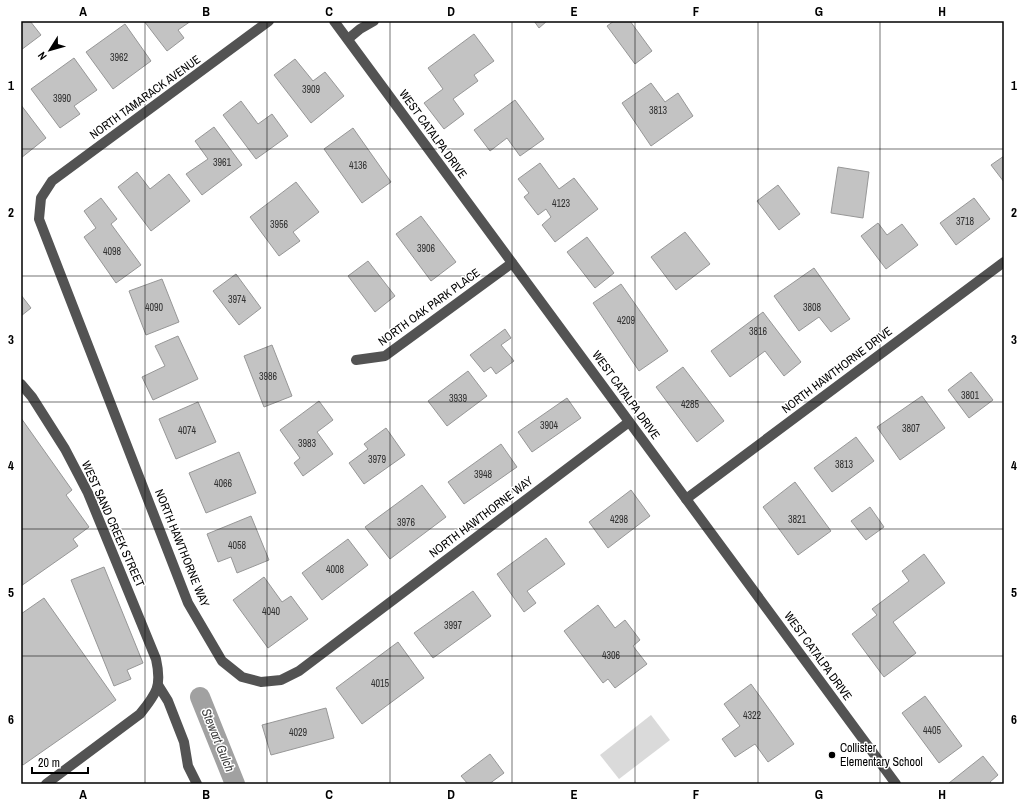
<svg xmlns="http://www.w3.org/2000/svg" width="1025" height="805" viewBox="0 0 1025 805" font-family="'Archivo Narrow',sans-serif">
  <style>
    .green { fill: #dadada }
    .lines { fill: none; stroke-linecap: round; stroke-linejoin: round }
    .canal { stroke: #a1a1a1; stroke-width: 20 }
    .building { fill: #c3c3c3; stroke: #979797 }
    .minor { stroke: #535353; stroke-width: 10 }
    .grid { fill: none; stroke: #000; stroke-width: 1; stroke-opacity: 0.55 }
    .poi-dot { fill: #000; stroke: #fff; stroke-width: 1.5 }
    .labels { text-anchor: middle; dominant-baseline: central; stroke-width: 3; stroke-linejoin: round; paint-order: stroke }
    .number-label { font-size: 10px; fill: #313131 }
    .street-label { font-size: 12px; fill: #000; stroke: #fff }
    .poi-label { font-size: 12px; fill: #000; stroke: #fff; text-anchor: start }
    .water-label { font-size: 13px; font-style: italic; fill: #424242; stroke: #fff }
    .neatline { fill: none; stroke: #000; stroke-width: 1.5 }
    .grid-label { font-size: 13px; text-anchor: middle; font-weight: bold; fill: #000 }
  </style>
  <rect width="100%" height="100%" fill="#fff"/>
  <path class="green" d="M 651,715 L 670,740 L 619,779 L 600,755 Z"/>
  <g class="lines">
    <path class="canal" d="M 200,697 L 235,784"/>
  </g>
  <g class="building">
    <path d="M 21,21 L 30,21 L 41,35 L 21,50 Z"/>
    <path d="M 144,21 L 191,21 L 178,30 L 184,38 L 167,51 Z"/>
    <path d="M 534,21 L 547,21 L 539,28 Z"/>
    <path d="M 614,21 L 630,21 L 652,51 L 635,64 L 607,26 Z"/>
    <path d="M 125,24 L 151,61 L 113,89 L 86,52 Z"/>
    <path d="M 474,34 L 494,61 L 474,75 L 478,81 L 453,99 L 464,114 L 444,129 L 424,103 L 443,89 L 428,68 Z"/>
    <path d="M 74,58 L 97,90 L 74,106 L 80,114 L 60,128 L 31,89 Z"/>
    <path d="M 295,59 L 313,81 L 325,72 L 344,96 L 311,123 L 274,75 Z"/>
    <path d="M 651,83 L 665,102 L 678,93 L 693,116 L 651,146 L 622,103 Z"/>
    <path d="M 515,100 L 544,139 L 520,156 L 507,138 L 490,151 L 474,130 Z"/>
    <path d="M 241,101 L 258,124 L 272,114 L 288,136 L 256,159 L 223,115 Z"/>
    <path d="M 21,105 L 46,138 L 21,158 Z"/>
    <path d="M 214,127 L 242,165 L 202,195 L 186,174 L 208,159 L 195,141 Z"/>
    <path d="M 353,128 L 391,182 L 362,203 L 324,149 Z"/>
    <path d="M 1004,156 L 1004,182 L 991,165 Z"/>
    <path d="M 540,163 L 559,189 L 574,178 L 598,209 L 555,242 L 542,225 L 551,217 L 546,209 L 538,215 L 524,197 L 529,193 L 518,179 Z"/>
    <path d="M 838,167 L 869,172 L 863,218 L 831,213 Z"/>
    <path d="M 137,172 L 150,189 L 169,174 L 190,201 L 151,231 L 118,187 Z"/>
    <path d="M 296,182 L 319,212 L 293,232 L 300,241 L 279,256 L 250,217 Z"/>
    <path d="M 778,185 L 800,214 L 779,230 L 757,201 Z"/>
    <path d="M 101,198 L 117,219 L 111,224 L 141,265 L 116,283 L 84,237 L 96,228 L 84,211 Z"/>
    <path d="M 974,198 L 990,219 L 956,245 L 940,223 Z"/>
    <path d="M 421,216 L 456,262 L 431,281 L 396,234 Z"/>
    <path d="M 878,223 L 887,235 L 902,224 L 918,245 L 886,269 L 861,236 Z"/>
    <path d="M 685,232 L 710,264 L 676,290 L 651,257 Z"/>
    <path d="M 587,237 L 614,273 L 595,288 L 567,252 Z"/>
    <path d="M 368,261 L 395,296 L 375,312 L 348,276 Z"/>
    <path d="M 814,268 L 850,319 L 831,332 L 819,317 L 799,331 L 774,296 Z"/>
    <path d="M 236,274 L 261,308 L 239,325 L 213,291 Z"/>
    <path d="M 162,279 L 179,322 L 146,335 L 129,291 Z"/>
    <path d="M 621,284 L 668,351 L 639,371 L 593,303 Z"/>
    <path d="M 21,295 L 31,308 L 21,316 Z"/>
    <path d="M 763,312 L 801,362 L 784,376 L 765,351 L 730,377 L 711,351 Z"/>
    <path d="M 505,329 L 511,338 L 501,345 L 514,361 L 496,374 L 491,367 L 484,372 L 470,355 Z"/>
    <path d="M 178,336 L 198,379 L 153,400 L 142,377 L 165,366 L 155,346 Z"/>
    <path d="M 272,345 L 292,396 L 264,407 L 244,356 Z"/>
    <path d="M 683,367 L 724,421 L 697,442 L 656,387 Z"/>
    <path d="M 468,371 L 487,396 L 447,426 L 428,401 Z"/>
    <path d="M 971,372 L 993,400 L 969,418 L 948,390 Z"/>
    <path d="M 922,396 L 945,428 L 900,460 L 877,427 Z"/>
    <path d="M 567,398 L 581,418 L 532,452 L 518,432 Z"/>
    <path d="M 319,401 L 333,420 L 317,432 L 333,454 L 303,476 L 294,463 L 300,458 L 280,430 Z"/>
    <path d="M 198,402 L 216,442 L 176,459 L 159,419 Z"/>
    <path d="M 21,418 L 72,490 L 66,495 L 89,527 L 73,539 L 78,546 L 21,586 Z"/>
    <path d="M 386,428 L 405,455 L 364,484 L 349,463 L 368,449 L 364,444 Z"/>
    <path d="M 856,437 L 874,461 L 832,492 L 814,468 Z"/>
    <path d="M 501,444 L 517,467 L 464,504 L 448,482 Z"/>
    <path d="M 239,452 L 256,493 L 206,513 L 189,473 Z"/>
    <path d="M 795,482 L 831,531 L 798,555 L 763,507 Z"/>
    <path d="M 422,485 L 446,517 L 390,559 L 365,527 Z"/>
    <path d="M 631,490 L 650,516 L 608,548 L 589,522 Z"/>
    <path d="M 870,507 L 884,527 L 866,540 L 851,521 Z"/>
    <path d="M 251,516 L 269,560 L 237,573 L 231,557 L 218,562 L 207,534 Z"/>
    <path d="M 546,538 L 565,564 L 527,591 L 536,603 L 524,612 L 497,574 Z"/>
    <path d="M 348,539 L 368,565 L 322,600 L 302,573 Z"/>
    <path d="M 924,554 L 945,583 L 893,622 L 916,653 L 884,677 L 852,634 L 877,615 L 872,609 L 909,581 L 902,571 Z"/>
    <path d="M 104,567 L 143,663 L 127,670 L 131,679 L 114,686 L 71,580 Z"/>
    <path d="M 264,577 L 282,602 L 291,596 L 308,619 L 268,648 L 233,600 Z"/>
    <path d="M 473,591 L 491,616 L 433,658 L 414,633 Z"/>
    <path d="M 44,598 L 116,700 L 23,765 L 21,763 L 21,614 Z"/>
    <path d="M 598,605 L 615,628 L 625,620 L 640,640 L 633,646 L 647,664 L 615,688 L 608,679 L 603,683 L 564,631 Z"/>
    <path d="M 398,642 L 424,678 L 362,724 L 336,688 Z"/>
    <path d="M 751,684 L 794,744 L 768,762 L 755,744 L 735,757 L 722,739 L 740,726 L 724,704 Z"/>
    <path d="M 925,696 L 962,746 L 939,763 L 902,713 Z"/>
    <path d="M 326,708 L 334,738 L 271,755 L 262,725 Z"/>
    <path d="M 490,754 L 504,773 L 489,784 L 468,784 L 461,776 Z"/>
    <path d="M 983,756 L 998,775 L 990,782 L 992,784 L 950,784 L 949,783 Z"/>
  </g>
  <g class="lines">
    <g class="minor">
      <path d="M 269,21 L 52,181 L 41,198 L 39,219 L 188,603 L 222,661 L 242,677 L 261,682 L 281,680 L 299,671 L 629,422"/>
      <path d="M 334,21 L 896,784"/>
      <path d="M 348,39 L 360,29 L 374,21"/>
      <path d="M 356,360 L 385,356 L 512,263"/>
      <path d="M 21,384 L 32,397 L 65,449 L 88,493 L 156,659 C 162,686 157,693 140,714 L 46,784"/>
      <path d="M 686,499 L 1004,262"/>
      <path d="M 158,685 L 168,701 L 184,742 L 188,766 L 197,784"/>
    </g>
  </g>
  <path class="grid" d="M 145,21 L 145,784M 267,21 L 267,784M 390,21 L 390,784M 512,21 L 512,784M 635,21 L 635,784M 758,21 L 758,784M 880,21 L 880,784M 21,149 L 1004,149M 21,276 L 1004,276M 21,402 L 1004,402M 21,529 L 1004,529M 21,656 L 1004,656"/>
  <circle class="poi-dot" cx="832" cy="755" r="4"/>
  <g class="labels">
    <g class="number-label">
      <text x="119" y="57">3962</text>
      <text x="311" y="89">3909</text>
      <text x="62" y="98">3990</text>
      <text x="658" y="110">3813</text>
      <text x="222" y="162">3961</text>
      <text x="358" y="165">4136</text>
      <text x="561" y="203">4123</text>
      <text x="965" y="221">3718</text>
      <text x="279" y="224">3956</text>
      <text x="426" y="248">3906</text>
      <text x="112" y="251">4098</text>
      <text x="237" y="299">3974</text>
      <text x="154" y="307">4090</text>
      <text x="812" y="307">3808</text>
      <text x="626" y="320">4209</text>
      <text x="758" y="331">3816</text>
      <text x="268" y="376">3986</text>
      <text x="970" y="395">3801</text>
      <text x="458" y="398">3939</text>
      <text x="690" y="404">4285</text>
      <text x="549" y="425">3904</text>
      <text x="911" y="428">3807</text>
      <text x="187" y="430">4074</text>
      <text x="307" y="443">3983</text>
      <text x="377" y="459">3979</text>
      <text x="844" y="464">3813</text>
      <text x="483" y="474">3948</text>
      <text x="223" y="483">4066</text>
      <text x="619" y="519">4298</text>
      <text x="797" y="519">3821</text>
      <text x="406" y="522">3976</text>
      <text x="237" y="545">4058</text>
      <text x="335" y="569">4008</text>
      <text x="271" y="611">4040</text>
      <text x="453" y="625">3997</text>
      <text x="611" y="655">4306</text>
      <text x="380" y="683">4015</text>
      <text x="752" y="715">4322</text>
      <text x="932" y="730">4405</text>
      <text x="298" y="732">4029</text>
    </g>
    <g class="street-label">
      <text transform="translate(145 97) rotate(-36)">NORTH TAMARACK AVENUE</text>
      <text transform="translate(433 134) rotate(54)">WEST CATALPA DRIVE</text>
      <text transform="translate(429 307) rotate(-36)">NORTH OAK PARK PLACE</text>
      <text transform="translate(837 370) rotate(-37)">NORTH HAWTHORNE DRIVE</text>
      <text transform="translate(626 395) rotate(54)">WEST CATALPA DRIVE</text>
      <text transform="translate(481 517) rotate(-37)">NORTH HAWTHORNE WAY</text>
      <text transform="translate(113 524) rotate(66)">WEST SAND CREEK STREET</text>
      <text transform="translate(182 548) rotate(68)">NORTH HAWTHORNE WAY</text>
      <text transform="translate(818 656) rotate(54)">WEST CATALPA DRIVE</text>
    </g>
    <g class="poi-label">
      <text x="840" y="748">Collister<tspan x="840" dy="14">Elementary School</tspan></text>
    </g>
    <g class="water-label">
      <text transform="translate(218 740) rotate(68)">Stewart Gulch</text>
    </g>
  </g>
  <rect width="1025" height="805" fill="none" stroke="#ffffff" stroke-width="44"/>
  <g transform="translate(50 50) rotate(233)" stroke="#ffffff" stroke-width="3" paint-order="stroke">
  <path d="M0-3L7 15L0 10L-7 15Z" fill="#000000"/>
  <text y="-6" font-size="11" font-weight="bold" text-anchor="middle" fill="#000000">N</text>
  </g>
  <path d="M32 767v6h56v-6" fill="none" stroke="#000000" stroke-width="2"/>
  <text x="38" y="767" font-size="12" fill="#000000" stroke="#ffffff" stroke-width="3" paint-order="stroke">20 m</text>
  <rect x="22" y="22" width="981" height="761" class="neatline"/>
  <g class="grid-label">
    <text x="83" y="16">A</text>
    <text x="206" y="16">B</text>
    <text x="329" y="16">C</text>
    <text x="451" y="16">D</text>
    <text x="574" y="16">E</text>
    <text x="696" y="16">F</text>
    <text x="819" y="16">G</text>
    <text x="942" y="16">H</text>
    <text x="11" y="90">1</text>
    <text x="1014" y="90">1</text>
    <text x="11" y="217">2</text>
    <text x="1014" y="217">2</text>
    <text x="11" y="344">3</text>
    <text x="1014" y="344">3</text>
    <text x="11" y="470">4</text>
    <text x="1014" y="470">4</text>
    <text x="11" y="597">5</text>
    <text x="1014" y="597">5</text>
    <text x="11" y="724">6</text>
    <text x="1014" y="724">6</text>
    <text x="83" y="799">A</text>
    <text x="206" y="799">B</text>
    <text x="329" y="799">C</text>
    <text x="451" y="799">D</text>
    <text x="574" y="799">E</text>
    <text x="696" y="799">F</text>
    <text x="819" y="799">G</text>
    <text x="942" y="799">H</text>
  </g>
</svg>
